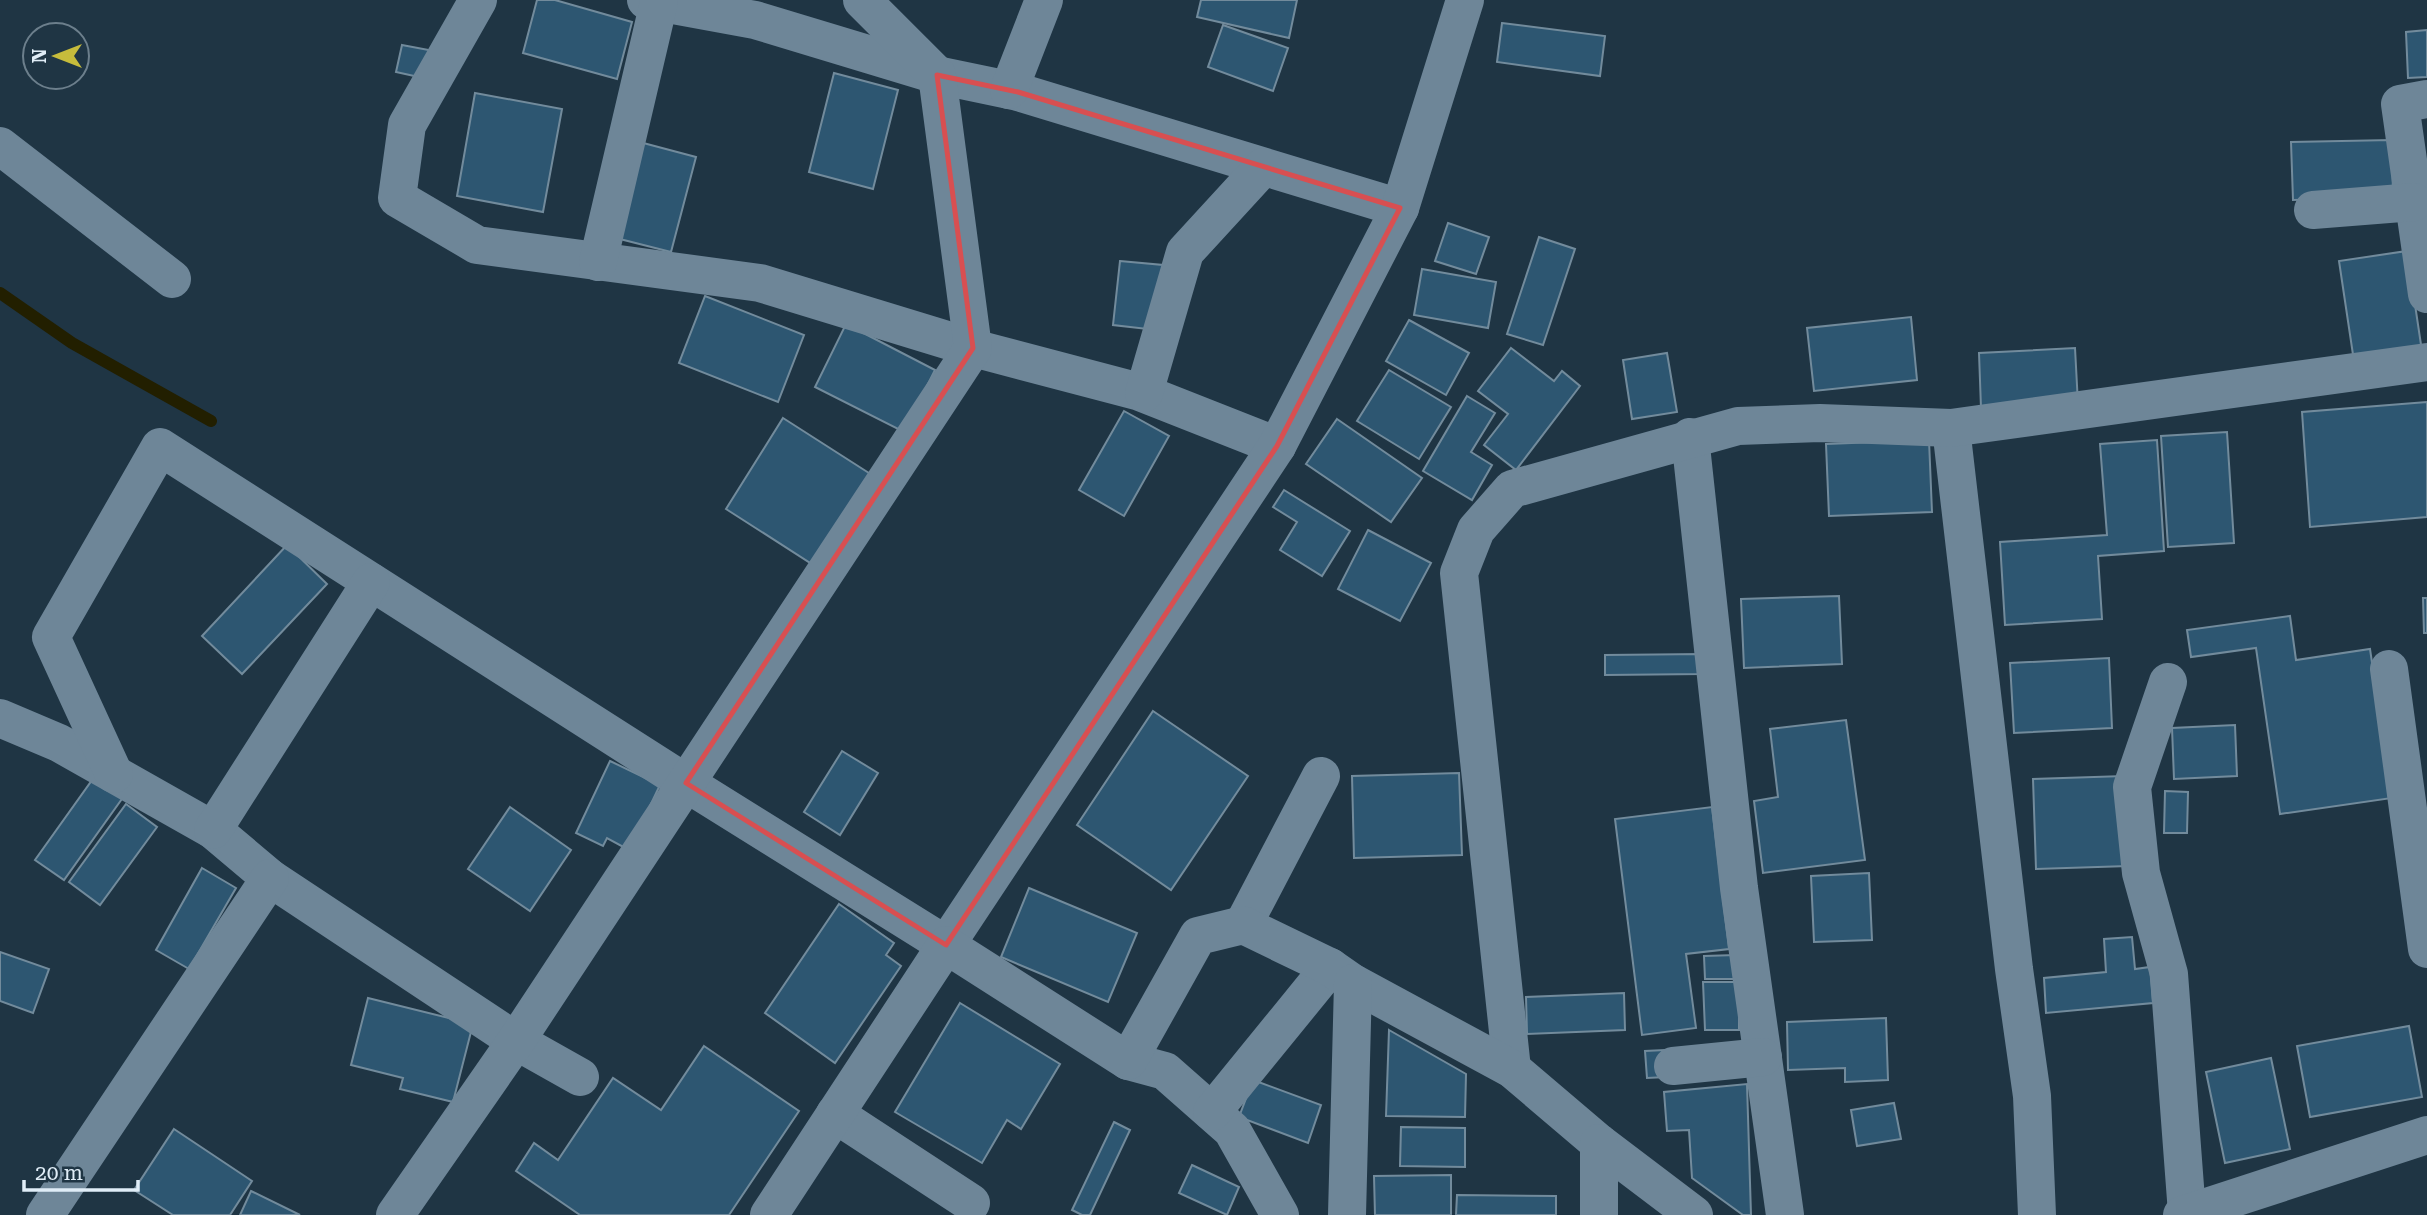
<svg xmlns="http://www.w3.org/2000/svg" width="2427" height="1215" viewBox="0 0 2427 1215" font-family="'Roboto Serif',serif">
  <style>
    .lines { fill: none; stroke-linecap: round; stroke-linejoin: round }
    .stream { stroke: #221f00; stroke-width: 12 }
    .building { fill: #2d5671; stroke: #728b9c; stroke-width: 2 }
    .minor { stroke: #6e8698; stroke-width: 38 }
    .marked { fill: none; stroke: #d84f51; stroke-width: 5; stroke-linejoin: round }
  </style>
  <rect width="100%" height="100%" fill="#1f3544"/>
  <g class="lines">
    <path class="stream" d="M 0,293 L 72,343 L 211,421"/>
  </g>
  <g class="building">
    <path d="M 537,0 L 555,0 L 632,22 L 617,79 L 523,53 Z"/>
    <path d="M 1201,0 L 1297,0 L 1289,38 L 1197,17 Z"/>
    <path d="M 1502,23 L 1605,36 L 1600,76 L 1497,62 Z"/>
    <path d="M 1223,25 L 1288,48 L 1273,91 L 1208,67 Z"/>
    <path d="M 2427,30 L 2427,77 L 2408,78 L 2406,32 Z"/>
    <path d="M 402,45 L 434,51 L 428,79 L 396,72 Z"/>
    <path d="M 834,73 L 898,90 L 873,189 L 809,172 Z"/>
    <path d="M 475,93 L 562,109 L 543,212 L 457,196 Z"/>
    <path d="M 632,140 L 696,157 L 671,252 L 608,236 Z"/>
    <path d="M 2392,140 L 2393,197 L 2293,200 L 2291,142 Z"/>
    <path d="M 1448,223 L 1489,237 L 1476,274 L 1435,261 Z"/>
    <path d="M 1539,237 L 1575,249 L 1543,345 L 1507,334 Z"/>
    <path d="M 2407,251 L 2423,358 L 2355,368 L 2339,261 Z"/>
    <path d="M 1120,261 L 1163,265 L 1156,330 L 1113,325 Z"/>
    <path d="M 1422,269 L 1496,282 L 1488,328 L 1414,315 Z"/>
    <path d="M 705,296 L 804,335 L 778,402 L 679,363 Z"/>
    <path d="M 1911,317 L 1917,380 L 1814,391 L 1807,328 Z"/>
    <path d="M 1409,320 L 1469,353 L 1446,395 L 1386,361 Z"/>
    <path d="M 846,324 L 935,370 L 904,432 L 815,387 Z"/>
    <path d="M 1511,348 L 1554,381 L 1562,371 L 1580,386 L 1516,470 L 1484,445 L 1508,414 L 1478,391 Z"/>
    <path d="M 2075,348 L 2078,404 L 1981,408 L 1979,353 Z"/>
    <path d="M 1667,353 L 1677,412 L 1632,419 L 1623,360 Z"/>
    <path d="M 1389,370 L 1451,407 L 1419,459 L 1357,421 Z"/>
    <path d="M 1467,396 L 1495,413 L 1471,452 L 1492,465 L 1472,500 L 1423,471 Z"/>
    <path d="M 2427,402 L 2427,517 L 2310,527 L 2302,412 Z"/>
    <path d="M 1124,411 L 1169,436 L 1124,516 L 1079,490 Z"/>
    <path d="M 783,418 L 872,475 L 815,566 L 726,509 Z"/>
    <path d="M 1337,419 L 1422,478 L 1391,522 L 1306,464 Z"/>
    <path d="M 2227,432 L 2234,543 L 2168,547 L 2161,436 Z"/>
    <path d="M 1929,440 L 1932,512 L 1829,516 L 1826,444 Z"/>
    <path d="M 2157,440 L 2164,551 L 2098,556 L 2102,619 L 2005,625 L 2000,542 L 2107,535 L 2100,444 Z"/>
    <path d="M 1284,490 L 1350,531 L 1322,576 L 1280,550 L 1297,522 L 1273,507 Z"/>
    <path d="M 1368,530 L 1431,563 L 1400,621 L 1338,589 Z"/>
    <path d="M 287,545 L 327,584 L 242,674 L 202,636 Z"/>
    <path d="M 1839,596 L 1842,664 L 1744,668 L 1741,599 Z"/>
    <path d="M 2423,598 L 2427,598 L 2427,633 L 2424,633 Z"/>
    <path d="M 2290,616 L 2296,660 L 2370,649 L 2392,798 L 2280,814 L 2256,648 L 2191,657 L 2187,630 Z"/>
    <path d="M 1703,654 L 1703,674 L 1605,675 L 1605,655 Z"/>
    <path d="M 2109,658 L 2112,728 L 2014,733 L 2010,663 Z"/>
    <path d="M 1153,711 L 1248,776 L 1171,890 L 1077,825 Z"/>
    <path d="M 1846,720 L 1865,860 L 1763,873 L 1754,801 L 1778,797 L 1770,729 Z"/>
    <path d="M 2235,725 L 2237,776 L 2174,779 L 2172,728 Z"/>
    <path d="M 842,751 L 878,773 L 840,835 L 804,812 Z"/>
    <path d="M 610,761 L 660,785 L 629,850 L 607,838 L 603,846 L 576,833 Z"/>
    <path d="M 1459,773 L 1462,855 L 1354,858 L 1352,776 Z"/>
    <path d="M 95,776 L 124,796 L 64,880 L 35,860 Z"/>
    <path d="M 2124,776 L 2128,866 L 2036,869 L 2033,779 Z"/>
    <path d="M 2165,791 L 2188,792 L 2187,833 L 2164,833 Z"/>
    <path d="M 126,804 L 157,827 L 100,905 L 69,882 Z"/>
    <path d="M 510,807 L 571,850 L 530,911 L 468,869 Z"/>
    <path d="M 1712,807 L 1729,949 L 1686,954 L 1696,1028 L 1642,1035 L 1615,819 Z"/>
    <path d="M 202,868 L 236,888 L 189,969 L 156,950 Z"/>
    <path d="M 1869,873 L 1872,940 L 1814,942 L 1811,876 Z"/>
    <path d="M 1029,888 L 1137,933 L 1108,1002 L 1001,957 Z"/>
    <path d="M 839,904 L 894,943 L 886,955 L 901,966 L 835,1063 L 765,1013 Z"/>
    <path d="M 2132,937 L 2135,969 L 2150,967 L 2153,1003 L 2046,1013 L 2044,978 L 2106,972 L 2104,939 Z"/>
    <path d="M 0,952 L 49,969 L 33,1013 L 0,1001 Z"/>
    <path d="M 1736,955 L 1736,979 L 1705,979 L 1704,956 Z"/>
    <path d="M 1703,982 L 1739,982 L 1739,1030 L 1705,1030 Z"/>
    <path d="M 1624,993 L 1625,1030 L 1527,1034 L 1526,997 Z"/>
    <path d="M 368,998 L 473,1024 L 453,1102 L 400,1089 L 403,1078 L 351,1065 Z"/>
    <path d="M 960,1003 L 1060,1064 L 1021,1129 L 1007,1120 L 982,1163 L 895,1112 Z"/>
    <path d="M 1886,1018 L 1888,1080 L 1845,1082 L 1845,1068 L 1788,1070 L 1787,1022 Z"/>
    <path d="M 2409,1026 L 2422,1097 L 2310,1117 L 2297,1046 Z"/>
    <path d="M 1389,1030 L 1466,1074 L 1465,1117 L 1386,1116 Z"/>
    <path d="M 704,1046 L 799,1111 L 729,1215 L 580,1215 L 516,1171 L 534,1143 L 558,1160 L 613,1078 L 661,1110 Z"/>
    <path d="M 1665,1050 L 1666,1077 L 1647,1078 L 1645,1051 Z"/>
    <path d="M 2271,1058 L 2290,1149 L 2225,1163 L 2206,1072 Z"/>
    <path d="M 1253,1080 L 1321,1105 L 1308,1143 L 1239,1117 Z"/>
    <path d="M 1747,1084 L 1751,1215 L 1743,1215 L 1692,1178 L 1689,1130 L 1667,1131 L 1664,1092 Z"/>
    <path d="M 1894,1103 L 1901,1139 L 1857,1146 L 1851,1110 Z"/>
    <path d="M 1114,1122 L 1130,1130 L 1090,1215 L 1082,1215 L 1072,1210 Z"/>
    <path d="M 1401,1127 L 1465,1128 L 1465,1167 L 1400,1166 Z"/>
    <path d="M 174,1129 L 252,1181 L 230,1215 L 173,1215 L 134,1190 Z"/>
    <path d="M 1192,1165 L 1239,1187 L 1227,1215 L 1179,1193 Z"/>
    <path d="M 1451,1175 L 1451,1215 L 1375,1215 L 1374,1176 Z"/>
    <path d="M 251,1191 L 300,1215 L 240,1215 Z"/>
    <path d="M 1457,1195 L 1556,1196 L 1556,1215 L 1456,1215 Z"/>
  </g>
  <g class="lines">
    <g class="minor">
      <path d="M 478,0 L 407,125 L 397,198 L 477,245 L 760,283 L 973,348 L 1140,392 L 1277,446"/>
      <path d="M 646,0 L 755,20 L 937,75 L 1018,92 L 1400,208"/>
      <path d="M 1009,90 L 1044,0"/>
      <path d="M 2427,99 L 2400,104 L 2427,294"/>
      <path d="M 0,146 L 172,279"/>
      <path d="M 2313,210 L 2414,202"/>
      <path d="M 598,262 L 659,2"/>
      <path d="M 1144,393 L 1185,252 L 1263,167"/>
      <path d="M 1951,428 L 2014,969 L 2032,1096 L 2037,1215"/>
      <path d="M 1690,437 L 1739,888 L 1785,1215"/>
      <path d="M 2389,669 L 2427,949"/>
      <path d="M 2168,682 L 2132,787 L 2141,873 L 2169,974 L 2187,1213"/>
      <path d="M 0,718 L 59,743 L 213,830 L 270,878 L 516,1041 L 580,1077"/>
      <path d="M 114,774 L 51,637 L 160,447 L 686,783 L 946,945 L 1277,446 L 1400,208 L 1465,0"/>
      <path d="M 213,830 L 371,582"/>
      <path d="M 1243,925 L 1321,776"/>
      <path d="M 1128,1061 L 1165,1071 L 1232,1130 L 1280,1215"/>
      <path d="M 1673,1066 L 1763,1057"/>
      <path d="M 1512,1069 L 1459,573 L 1476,530 L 1512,489 L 1738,426 L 1820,423 L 1951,428 L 2427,362"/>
      <path d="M 1212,1112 L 1330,967"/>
      <path d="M 835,1114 L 971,1203"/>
      <path d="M 45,1215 L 270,878"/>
      <path d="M 395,1215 L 516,1041 L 973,348 L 937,75 L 862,0"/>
      <path d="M 769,1215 L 946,945 L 1128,1061 L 1198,936 L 1243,925 L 1330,967 L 1353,983 L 1512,1069 L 1599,1143 L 1694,1215"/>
      <path d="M 1347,1215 L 1353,983"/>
      <path d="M 1599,1215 L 1599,1143"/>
      <path d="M 2182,1215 L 2427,1135"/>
    </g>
  </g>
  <path class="marked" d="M 937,75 L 1018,92 L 1400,208 L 1277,446 L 946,945 L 686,783 L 973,348 Z"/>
  <g transform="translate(56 56) rotate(270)"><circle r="33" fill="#1f3544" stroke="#6c7f8c" stroke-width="2"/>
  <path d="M0-5L12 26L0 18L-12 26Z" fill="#c6bc3c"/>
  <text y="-10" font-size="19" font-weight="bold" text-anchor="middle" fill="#e0edf7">N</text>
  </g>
  <path d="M24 1180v10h114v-10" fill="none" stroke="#e0edf7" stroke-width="3.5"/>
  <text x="35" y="1180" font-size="21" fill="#e0edf7" stroke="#1f3544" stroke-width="5" paint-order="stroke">20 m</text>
</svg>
